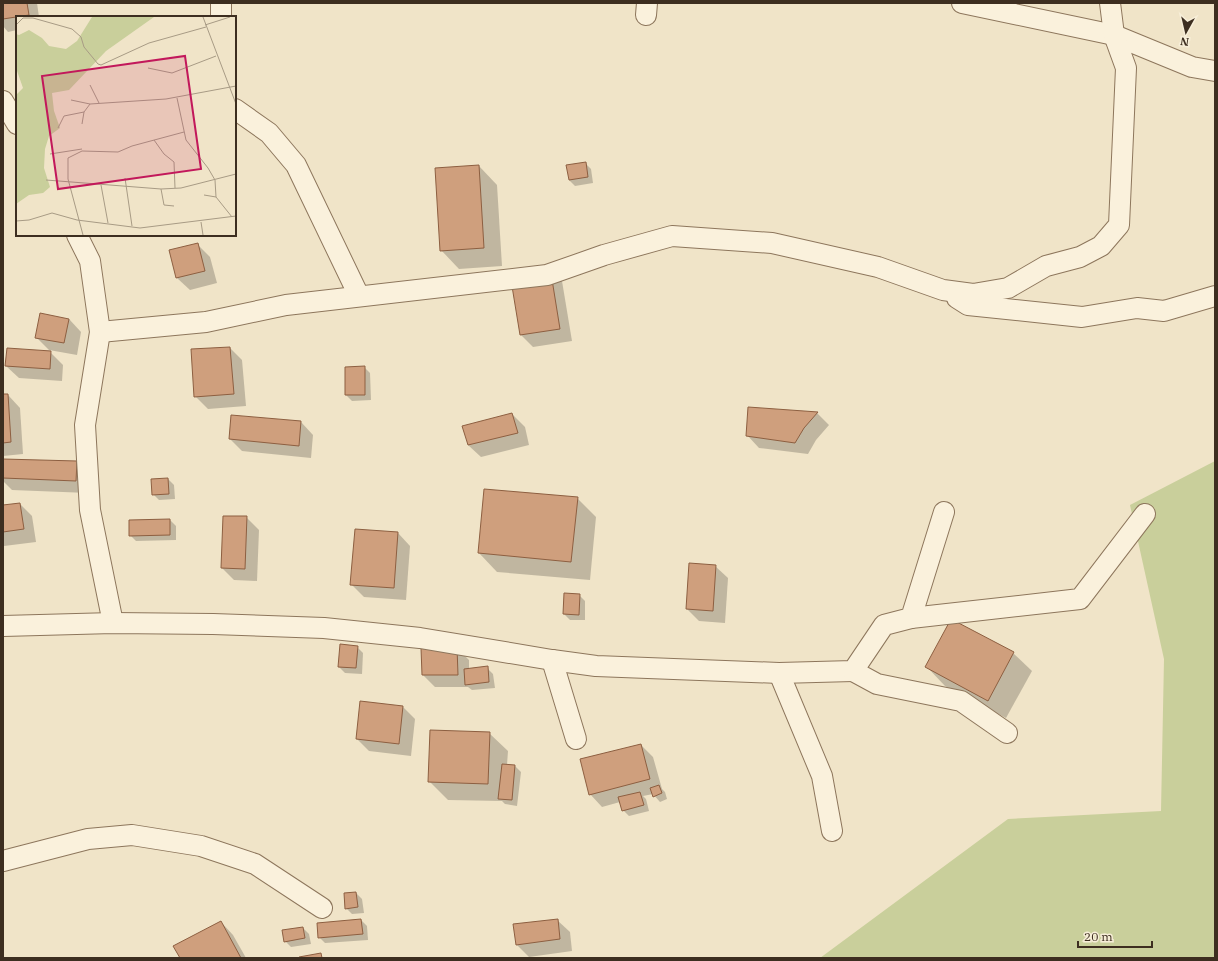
<svg xmlns="http://www.w3.org/2000/svg" width="1218" height="961" viewBox="0 0 1218 961" font-family="'IBM Plex Serif',serif">
  <style>
    .green { fill: #c9cf9b }
    .shadow { fill: #0003 }
    .building { fill: #cf9f7d; stroke: #8d5f41 }
    .lines { fill: none; stroke-linecap: round; stroke-linejoin: round }
    .street-casing { stroke: #8d765c; stroke-width: 22 }
    .street { stroke: #faf1dc; stroke-width: 20 }
    .inset-road { fill: none; stroke: #a89b85; stroke-width: 1 }
    .view { fill: #c2185b; fill-opacity: 0.15; stroke: #c2185b; stroke-width: 2 }
    .inset-edge { fill: none; stroke: #3d2e20; stroke-width: 2 }
  </style>
  <rect width="100%" height="100%" fill="#f0e4c8"/>
  <path class="green" d="M 1215,461 L 1215,958 L 820,958 L 1008,819 L 1161,811 L 1164,659 L 1130,505 Z"/>
  <g class="shadow">
    <path d="M 3,3 L 37,3 L 39,17 L 17,17 L 17,30 L 8,32 L 3,26 Z"/>
    <path d="M 585,163 L 591,169 L 593,183 L 575,186 L 569,180 Z"/>
    <path d="M 479,166 L 497,185 L 502,266 L 459,269 L 441,250 Z"/>
    <path d="M 197,244 L 210,257 L 217,283 L 190,290 L 177,278 Z"/>
    <path d="M 549,268 L 562,281 L 572,341 L 533,347 L 521,335 L 511,275 Z"/>
    <path d="M 69,319 L 81,332 L 77,355 L 49,350 L 36,337 Z"/>
    <path d="M 230,348 L 242,360 L 246,406 L 208,409 L 195,396 Z"/>
    <path d="M 50,352 L 63,365 L 62,381 L 19,378 L 6,366 Z"/>
    <path d="M 364,367 L 370,373 L 371,400 L 352,401 L 346,395 Z"/>
    <path d="M 3,395 L 8,395 L 20,408 L 23,454 L 3,456 Z"/>
    <path d="M 817,413 L 829,425 L 816,440 L 808,454 L 759,448 L 747,435 Z"/>
    <path d="M 512,414 L 525,427 L 529,445 L 481,457 L 468,445 L 464,427 Z"/>
    <path d="M 301,422 L 313,435 L 311,458 L 242,451 L 230,439 Z"/>
    <path d="M 3,460 L 76,462 L 89,475 L 88,493 L 12,490 L 3,481 Z"/>
    <path d="M 168,479 L 174,485 L 175,499 L 159,500 L 153,494 Z"/>
    <path d="M 485,490 L 577,498 L 596,517 L 590,580 L 497,572 L 479,553 Z"/>
    <path d="M 20,504 L 32,516 L 36,542 L 4,546 L 3,506 Z"/>
    <path d="M 246,517 L 259,530 L 257,581 L 234,580 L 222,568 Z"/>
    <path d="M 170,520 L 176,526 L 176,540 L 136,541 L 130,535 Z"/>
    <path d="M 398,533 L 410,546 L 406,600 L 364,597 L 351,584 Z"/>
    <path d="M 715,566 L 728,578 L 725,623 L 699,621 L 687,609 Z"/>
    <path d="M 579,595 L 585,601 L 585,620 L 570,620 L 564,614 Z"/>
    <path d="M 357,647 L 363,653 L 362,674 L 345,673 L 339,667 Z"/>
    <path d="M 457,648 L 469,660 L 469,669 L 487,668 L 493,674 L 495,688 L 472,690 L 468,687 L 435,687 L 423,675 L 422,649 Z"/>
    <path d="M 1013,653 L 1032,671 L 1006,718 L 945,686 L 927,667 Z"/>
    <path d="M 403,707 L 415,719 L 411,756 L 369,751 L 357,739 Z"/>
    <path d="M 489,733 L 508,751 L 507,765 L 515,766 L 521,772 L 517,806 L 505,804 L 502,801 L 448,800 L 429,781 Z"/>
    <path d="M 641,745 L 653,757 L 662,789 L 665,792 L 667,799 L 660,802 L 653,794 L 643,796 L 646,799 L 649,811 L 629,816 L 623,810 L 620,802 L 602,807 L 590,794 Z"/>
    <path d="M 356,893 L 362,899 L 364,913 L 352,914 L 346,908 Z"/>
    <path d="M 361,920 L 367,926 L 368,940 L 325,943 L 319,937 Z"/>
    <path d="M 557,920 L 570,932 L 572,951 L 529,957 L 517,945 Z"/>
    <path d="M 221,922 L 233,935 L 246,958 L 181,958 Z"/>
    <path d="M 303,928 L 309,934 L 311,944 L 291,947 L 285,941 Z"/>
  </g>
  <g class="building">
    <path d="M 3,3 L 27,3 L 29,15 L 3,19 Z"/>
    <path d="M 586,162 L 588,177 L 569,180 L 566,165 Z"/>
    <path d="M 479,165 L 484,248 L 440,251 L 435,168 Z"/>
    <path d="M 198,243 L 205,271 L 176,278 L 169,250 Z"/>
    <path d="M 550,267 L 560,329 L 520,335 L 510,274 Z"/>
    <path d="M 40,313 L 69,319 L 64,343 L 35,338 Z"/>
    <path d="M 230,347 L 234,394 L 194,397 L 191,349 Z"/>
    <path d="M 7,348 L 51,351 L 50,369 L 5,366 Z"/>
    <path d="M 365,366 L 365,395 L 345,395 L 345,367 Z"/>
    <path d="M 3,394 L 8,394 L 11,442 L 3,443 Z"/>
    <path d="M 748,407 L 818,412 L 804,428 L 795,443 L 746,436 Z"/>
    <path d="M 512,413 L 518,433 L 468,445 L 462,426 Z"/>
    <path d="M 231,415 L 301,421 L 299,446 L 229,439 Z"/>
    <path d="M 3,459 L 77,461 L 76,481 L 3,478 Z"/>
    <path d="M 168,478 L 169,494 L 152,495 L 151,479 Z"/>
    <path d="M 484,489 L 578,497 L 571,562 L 478,553 Z"/>
    <path d="M 20,503 L 24,529 L 3,532 L 3,505 Z"/>
    <path d="M 223,516 L 247,516 L 245,569 L 221,568 Z"/>
    <path d="M 170,519 L 170,535 L 129,536 L 129,520 Z"/>
    <path d="M 355,529 L 398,532 L 394,588 L 350,585 Z"/>
    <path d="M 689,563 L 716,565 L 713,611 L 686,609 Z"/>
    <path d="M 564,593 L 580,594 L 579,615 L 563,614 Z"/>
    <path d="M 951,619 L 1014,652 L 988,701 L 925,667 Z"/>
    <path d="M 340,644 L 358,646 L 356,668 L 338,667 Z"/>
    <path d="M 457,647 L 458,675 L 422,675 L 421,648 Z"/>
    <path d="M 488,666 L 489,682 L 465,685 L 464,669 Z"/>
    <path d="M 360,701 L 403,706 L 399,744 L 356,739 Z"/>
    <path d="M 430,730 L 490,732 L 488,784 L 428,782 Z"/>
    <path d="M 641,744 L 650,779 L 589,795 L 580,759 Z"/>
    <path d="M 502,764 L 515,765 L 512,800 L 498,799 Z"/>
    <path d="M 659,785 L 662,793 L 653,797 L 650,788 Z"/>
    <path d="M 640,792 L 644,805 L 622,811 L 618,797 Z"/>
    <path d="M 356,892 L 358,907 L 345,909 L 344,893 Z"/>
    <path d="M 361,919 L 363,934 L 318,938 L 317,923 Z"/>
    <path d="M 558,919 L 560,939 L 516,945 L 513,924 Z"/>
    <path d="M 221,921 L 241,958 L 180,958 L 173,946 Z"/>
    <path d="M 303,927 L 305,938 L 284,942 L 282,930 Z"/>
    <path d="M 321,953 L 322,958 L 299,958 L 299,957 Z"/>
  </g>
  <g class="lines">
    <g class="street-casing">
      <g id="street">
        <path d="M 962,3 L 1114,35 L 1192,67 L 1215,71"/>
        <path d="M 646,15 L 647,3"/>
        <path d="M 221,17 L 221,3"/>
        <path d="M 3,101 L 17,124"/>
        <path d="M 235,109 L 269,133 L 296,165 L 359,296"/>
        <path d="M 77,235 L 90,261 L 100,332 L 85,425 L 90,510 L 113,623"/>
        <path d="M 957,298 L 968,305 L 1082,317 L 1137,308 L 1164,311 L 1215,296"/>
        <path d="M 100,332 L 206,322 L 286,305 L 547,275 L 604,255 L 672,236 L 772,243 L 878,267 L 943,290 L 973,294 L 1008,288 L 1046,266 L 1080,257 L 1101,246 L 1119,225 L 1126,68 L 1114,35 L 1110,3"/>
        <path d="M 911,618 L 1080,599 L 1145,514"/>
        <path d="M 3,626 L 113,623 L 213,624 L 324,628 L 420,638 L 552,660 L 596,666 L 779,673 L 853,671 L 884,625 L 911,618 L 944,512"/>
        <path d="M 552,660 L 576,739"/>
        <path d="M 853,671 L 877,684 L 961,701 L 1007,733"/>
        <path d="M 779,673 L 822,776 L 832,831"/>
        <path d="M 3,861 L 88,839 L 132,835 L 201,846 L 255,864 L 322,908"/>
      </g>
    </g>
    <use href="#street" class="street"/>
  </g>
  <g transform="translate(16 16)">
    <rect width="220" height="220" fill="#f0e4c8"/>
    <path d="M 76,1 L 138,1 L 90,35 L 53,74 L 36,77 L 38,95 L 44,112 L 33,120 L 29,133 L 28,152 L 34,171 L 27,177 L 13,179 L 0,188 L 0,79 L 7,72 L 0,52 L 0,18 L 3,19 L 13,14 L 26,22 L 33,30 L 50,33 L 61,25 Z" fill="#c9cf9b"/>
    <path class="inset-road" d="M 187,1 L 220,88M 0,9 L 7,2 L 17,2 L 56,13 L 65,21 L 68,31 L 82,48 L 85,49 L 133,27 L 190,11M 189,9 L 214,1M 132,52 L 156,57 L 200,40M 74,69 L 83,87M 161,82 L 170,124 L 192,152 L 199,164 L 200,181 L 216,201M 55,84 L 74,88M 66,108 L 68,96 L 74,88 L 150,83 L 220,70M 42,112 L 48,100 L 68,96M 138,124 L 148,138 L 158,146 L 159,172M 34,138 L 66,133M 109,162 L 116,210M 30,164 L 145,173 L 165,172 L 220,158M 85,169 L 92,207M 145,173 L 148,189 L 158,190M 188,179 L 200,181M 0,205 L 13,204 L 36,197 L 61,204 L 124,212 L 220,200M 185,206 L 187,219M 67,219 L 52,163 L 52,142 L 66,135 L 102,136 L 116,130 L 168,116"/>
    <path class="view" d="M 169,40 L 185,153 L 42,173 L 26,60 Z"/>
    <rect width="220" height="220" class="inset-edge"/>
  </g>
  <rect width="1218" height="961" fill="none" stroke="#3d2e20" stroke-width="8"/>
  <g transform="translate(1186 32) rotate(188)" stroke="#f7eed8" stroke-width="3" paint-order="stroke">
  <path d="M0-3L7 15L0 10L-7 15Z" fill="#3d2e20"/>
  <text y="-6" font-size="11" font-weight="bold" text-anchor="middle" fill="#3d2e20">N</text>
  </g>
  <path d="M1078 941v6h74v-6" fill="none" stroke="#3d2e20" stroke-width="2"/>
  <text x="1084" y="941" font-size="12" fill="#3d2e20" stroke="#f7eed8" stroke-width="3" paint-order="stroke">20 m</text>
</svg>
